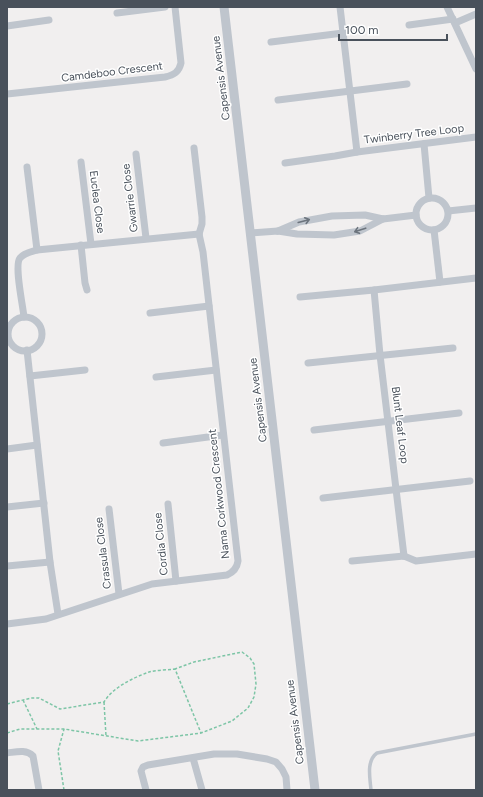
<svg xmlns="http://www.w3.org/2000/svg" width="483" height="797" viewBox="0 0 483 797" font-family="Figtree,sans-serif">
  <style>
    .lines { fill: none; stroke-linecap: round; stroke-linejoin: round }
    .path { stroke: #7dc5a6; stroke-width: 1.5; stroke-dasharray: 3 2; stroke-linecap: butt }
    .service { stroke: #bfc5cd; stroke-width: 3.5 }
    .minor { stroke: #bfc5cd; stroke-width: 7 }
    .tertiary { stroke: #bfc5cd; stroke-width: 9 }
    .oneway { stroke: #6c747d }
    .labels { text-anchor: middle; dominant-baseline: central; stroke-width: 3; stroke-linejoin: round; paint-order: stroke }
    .street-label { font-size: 11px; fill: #49515b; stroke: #fff }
  </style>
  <rect width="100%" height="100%" fill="#f1efef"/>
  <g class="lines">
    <g class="path">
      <path d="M 23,700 L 37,729"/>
      <path d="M 104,702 L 106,736"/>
      <path d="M 7,704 L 31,698 L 39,698 L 60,709 L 104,702 C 113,687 133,678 149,672 C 157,670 167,670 175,669 L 201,733"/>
      <path d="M 7,733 L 20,729 L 64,729 L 138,741 L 201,733 L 232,721 L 248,708 L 254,697 L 256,684 L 254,664 L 250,658 L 242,652 L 194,662 L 175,669"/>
      <path d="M 64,790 L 58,751 L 64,729"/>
    </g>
    <path class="service" d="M 371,790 C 370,778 366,761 377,753 L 476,734"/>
    <g class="minor">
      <path d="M 340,7 L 357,152"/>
      <path d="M 447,7 L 476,69"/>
      <path d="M 117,13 L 165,7"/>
      <path d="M 455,23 L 476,14"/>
      <path d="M 409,25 L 453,19"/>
      <path d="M 7,26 L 49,20"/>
      <path d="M 271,42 L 343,33"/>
      <path d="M 7,94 L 165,77 C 174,75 179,72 181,63 L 175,7"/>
      <path d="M 278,100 L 407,84"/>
      <path d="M 424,144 L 429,198"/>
      <path d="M 194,148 L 202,217 L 202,224 L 199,234"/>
      <path d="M 136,154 L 146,238"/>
      <path d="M 81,162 L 91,244"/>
      <path d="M 285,163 L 335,156 L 357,152 L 476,137"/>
      <path d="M 27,167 L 37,250"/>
      <circle cx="432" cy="214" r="16"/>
      <path d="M 448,211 L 476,208"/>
      <path d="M 434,230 L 440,282"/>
      <path d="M 278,231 L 299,222 L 332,216 L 365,215 L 383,219 L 416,215"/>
      <path d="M 251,233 L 278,231 L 297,234 L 334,235 L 360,231 L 383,219"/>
      <path d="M 81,245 L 85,283 L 87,290"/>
      <path d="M 374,290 L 380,355 L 404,556"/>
      <path d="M 300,297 L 374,290 L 476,278"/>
      <path d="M 150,313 L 209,306"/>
      <path d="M 24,317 C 23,306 14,265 20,258 C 24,253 31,252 37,250 L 199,234"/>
      <circle cx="25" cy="334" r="17"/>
      <path d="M 27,350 L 50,562 L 58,614"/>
      <path d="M 308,363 L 453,348"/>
      <path d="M 30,376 L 85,370"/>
      <path d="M 156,377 L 216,370"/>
      <path d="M 314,430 L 459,413"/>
      <path d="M 163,443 L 223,435"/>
      <path d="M 7,449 L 37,445"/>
      <path d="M 323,498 L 470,481"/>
      <path d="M 168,504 L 176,581"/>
      <path d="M 7,507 L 44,503"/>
      <path d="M 109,509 L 119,594"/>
      <path d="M 404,556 L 416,561 L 476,554"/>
      <path d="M 352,561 L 404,556"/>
      <path d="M 7,566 L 50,562"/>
      <path d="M 7,624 L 46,619 L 152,584 L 227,575 C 234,572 237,568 238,561 L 203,252 L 199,234"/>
      <path d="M 7,753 C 16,752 26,749 33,756 L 39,790"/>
      <path d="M 193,758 L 202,790"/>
      <path d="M 146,790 L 141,771 L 143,767 L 148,765 L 214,754 L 237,754 L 267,759 L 276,762 L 282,769 L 286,777 L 287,790"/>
    </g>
    <path class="tertiary" d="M 224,7 L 315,790"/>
  </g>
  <defs><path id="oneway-shaft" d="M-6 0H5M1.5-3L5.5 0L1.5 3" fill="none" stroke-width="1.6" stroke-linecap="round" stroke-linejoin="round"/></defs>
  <g class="oneway">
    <use href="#oneway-shaft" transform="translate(304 221) rotate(-15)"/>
    <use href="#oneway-shaft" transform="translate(360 230) rotate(162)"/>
  </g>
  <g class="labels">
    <g class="street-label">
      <text transform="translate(112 72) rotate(-7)">Camdeboo Crescent</text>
      <text transform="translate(221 78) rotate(-97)">Capensis Avenue</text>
      <text transform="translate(414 134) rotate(-7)">Twinberry Tree Loop</text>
      <text transform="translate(130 198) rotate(-97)">Gwarrie Close</text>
      <text transform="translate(97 202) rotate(83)">Euclea Close</text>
      <text transform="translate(258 400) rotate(-97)">Capensis Avenue</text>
      <text transform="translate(400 425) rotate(83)">Blunt Leaf Loop</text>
      <text transform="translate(219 494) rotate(-96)">Nama Corkwood Crescent</text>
      <text transform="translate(161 544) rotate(-96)">Cordia Close</text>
      <text transform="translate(103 553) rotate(-97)">Crassula Close</text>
      <text transform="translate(295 722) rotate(-97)">Capensis Avenue</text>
    </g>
  </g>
  <rect width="483" height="797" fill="none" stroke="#49515b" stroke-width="16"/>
  <path d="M339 34v6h108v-6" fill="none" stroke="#49515b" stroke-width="2"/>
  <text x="345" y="34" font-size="12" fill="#49515b" stroke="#ffffff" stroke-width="3" paint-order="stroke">100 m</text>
</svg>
